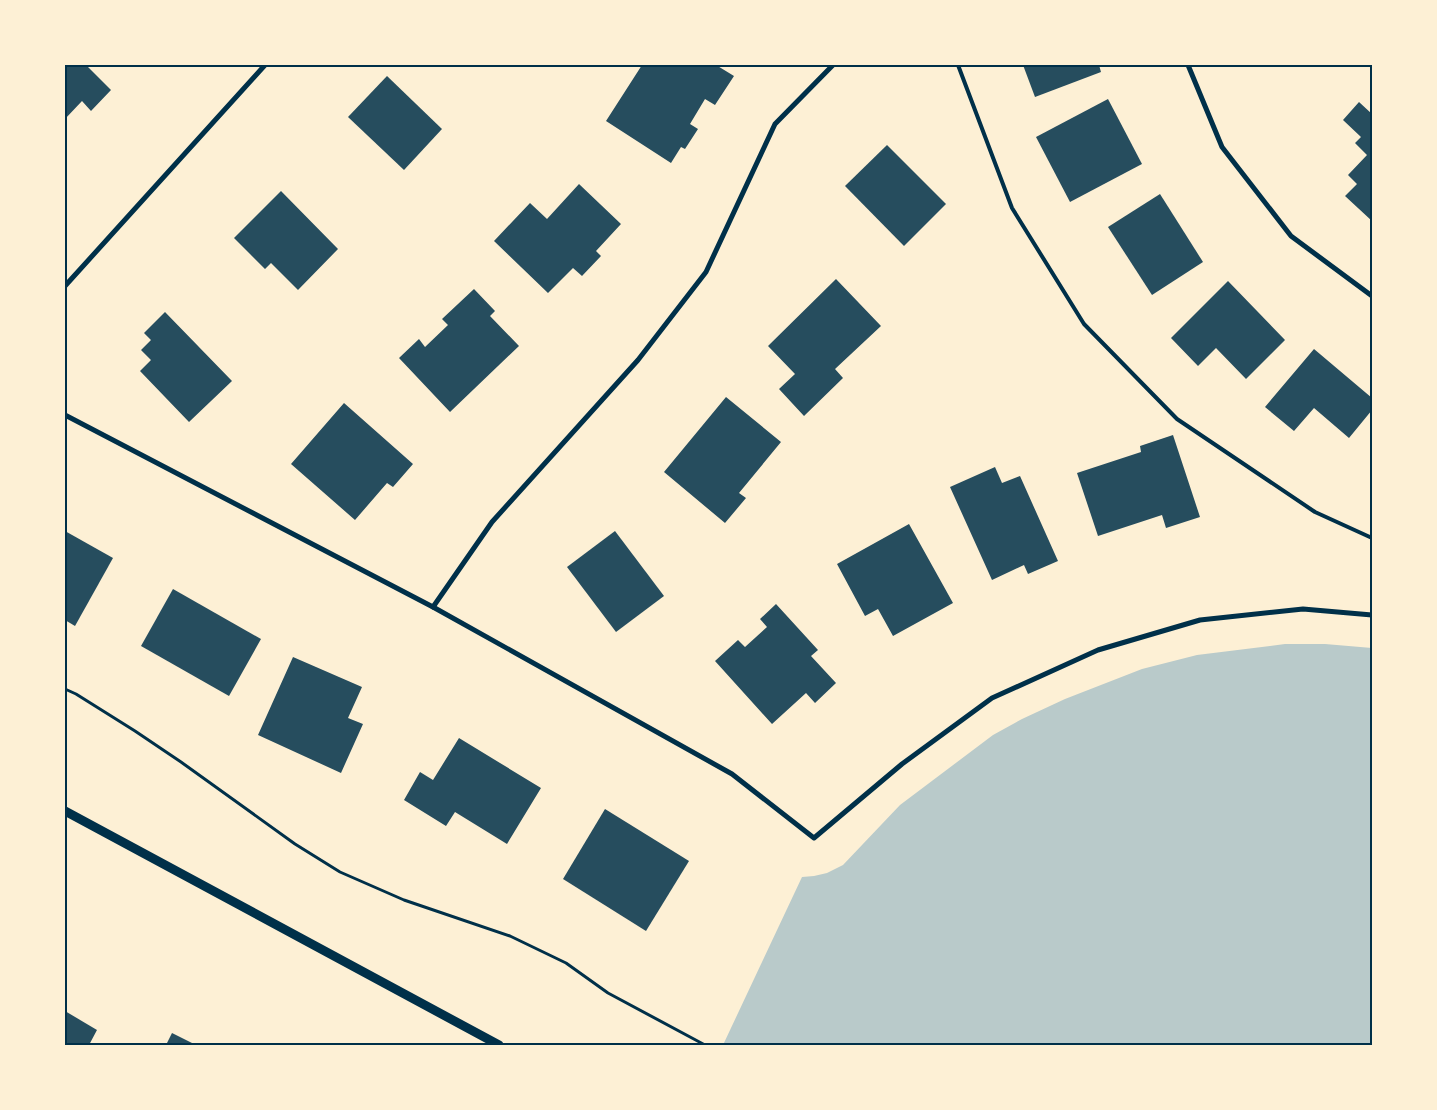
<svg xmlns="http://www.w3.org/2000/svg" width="1437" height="1110" viewBox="0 0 1437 1110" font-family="'Nunito Sans',sans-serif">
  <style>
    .green { fill: #b9caca }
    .building { fill: #264d5e }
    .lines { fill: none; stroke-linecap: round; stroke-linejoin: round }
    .path { stroke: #003049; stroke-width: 3 }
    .service { stroke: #003049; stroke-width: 4 }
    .minor { stroke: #003049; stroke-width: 5 }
    .tertiary { stroke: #003049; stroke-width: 9 }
    .neatline { fill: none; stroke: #003049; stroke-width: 2 }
  </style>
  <rect width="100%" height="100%" fill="#fdf0d5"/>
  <path class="green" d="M 1285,644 L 1325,644 L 1372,648 L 1372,1045 L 723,1045 L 802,877 L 814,876 L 827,873 L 843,865 L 900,805 L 993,735 L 1022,719 L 1065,699 L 1142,669 L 1197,655 Z"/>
  <g class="building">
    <path d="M 65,65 L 86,65 L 111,90 L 91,111 L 82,101 L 65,119 Z"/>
    <path d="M 642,65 L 716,65 L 734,76 L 715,105 L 705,99 L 690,124 L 698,129 L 685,149 L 681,147 L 671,163 L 606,121 Z"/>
    <path d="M 1023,65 L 1099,65 L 1101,72 L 1035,97 Z"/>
    <path d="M 387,76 L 442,129 L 404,170 L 348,117 Z"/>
    <path d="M 1108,99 L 1142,164 L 1070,202 L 1036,137 Z"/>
    <path d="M 1359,102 L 1372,114 L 1372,221 L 1345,196 L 1357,184 L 1348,175 L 1367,155 L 1355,143 L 1361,137 L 1343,120 Z"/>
    <path d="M 887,145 L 946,204 L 904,246 L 845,186 Z"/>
    <path d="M 579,184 L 621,224 L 596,251 L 601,256 L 582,276 L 573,268 L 548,293 L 494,241 L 530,203 L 547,219 Z"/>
    <path d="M 281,191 L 338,249 L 298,290 L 271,263 L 265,269 L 234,238 Z"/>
    <path d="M 1160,194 L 1203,262 L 1152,295 L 1108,227 Z"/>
    <path d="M 836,279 L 881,326 L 835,369 L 843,378 L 804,416 L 779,389 L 795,374 L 768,346 Z"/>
    <path d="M 1228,281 L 1285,340 L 1246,379 L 1216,348 L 1198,366 L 1171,338 Z"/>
    <path d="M 474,289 L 495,311 L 490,316 L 519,346 L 450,412 L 399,358 L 419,339 L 425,347 L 448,325 L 442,319 Z"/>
    <path d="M 165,312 L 232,381 L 189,422 L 140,371 L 151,360 L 141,350 L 151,340 L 144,333 Z"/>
    <path d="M 1314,349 L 1372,398 L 1372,410 L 1349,438 L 1314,408 L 1294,431 L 1265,407 Z"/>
    <path d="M 726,397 L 781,442 L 739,493 L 746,498 L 725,523 L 664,472 Z"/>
    <path d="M 344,403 L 413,464 L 393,487 L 387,483 L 355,520 L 291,464 Z"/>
    <path d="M 1173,435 L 1200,517 L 1166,528 L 1162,515 L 1098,536 L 1077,473 L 1141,452 L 1140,446 Z"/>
    <path d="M 995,467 L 1002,483 L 1020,476 L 1058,561 L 1028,574 L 1024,565 L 992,580 L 950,487 Z"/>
    <path d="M 909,524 L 953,603 L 893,636 L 878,609 L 865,616 L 837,564 Z"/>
    <path d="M 65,531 L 113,558 L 75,626 L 65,620 Z"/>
    <path d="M 615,531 L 664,596 L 616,632 L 567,567 Z"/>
    <path d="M 173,589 L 261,639 L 229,696 L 141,646 Z"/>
    <path d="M 776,604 L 818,650 L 811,656 L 836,683 L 815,703 L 806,693 L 772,724 L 715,661 L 738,640 L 745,647 L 767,627 L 760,619 Z"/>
    <path d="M 293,657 L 362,687 L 348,718 L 363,724 L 341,773 L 258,735 Z"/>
    <path d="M 459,738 L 541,788 L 507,844 L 455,812 L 446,826 L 404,800 L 420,772 L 433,780 Z"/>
    <path d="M 605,809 L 689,861 L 646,931 L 563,879 Z"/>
    <path d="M 65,1011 L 97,1030 L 89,1045 L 65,1045 Z"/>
    <path d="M 172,1033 L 196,1045 L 166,1045 Z"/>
  </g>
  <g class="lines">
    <path class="path" d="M 65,689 L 76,694 L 135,731 L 181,762 L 295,844 L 340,872 L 404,900 L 510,936 L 566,963 L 608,993 L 705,1045"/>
    <path class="service" d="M 958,65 L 1012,208 L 1084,324 L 1177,419 L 1315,512 L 1372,538"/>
    <g class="minor">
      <path d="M 1188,65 L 1222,147 L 1291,236 L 1372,296"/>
      <path d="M 65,286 L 265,65"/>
      <path d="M 65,415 L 433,607 L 732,774 L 814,838 L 902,764 L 992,698 L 1098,650 L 1200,620 L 1303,609 L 1372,615"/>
      <path d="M 433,607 L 492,522 L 638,360 L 706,272 L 775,124 L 833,65"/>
    </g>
    <path class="tertiary" d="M 65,811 L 499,1045"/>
  </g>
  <rect width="1437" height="1110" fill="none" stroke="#fdf0d5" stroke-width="132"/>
  <rect x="66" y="66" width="1305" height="978" class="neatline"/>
</svg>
